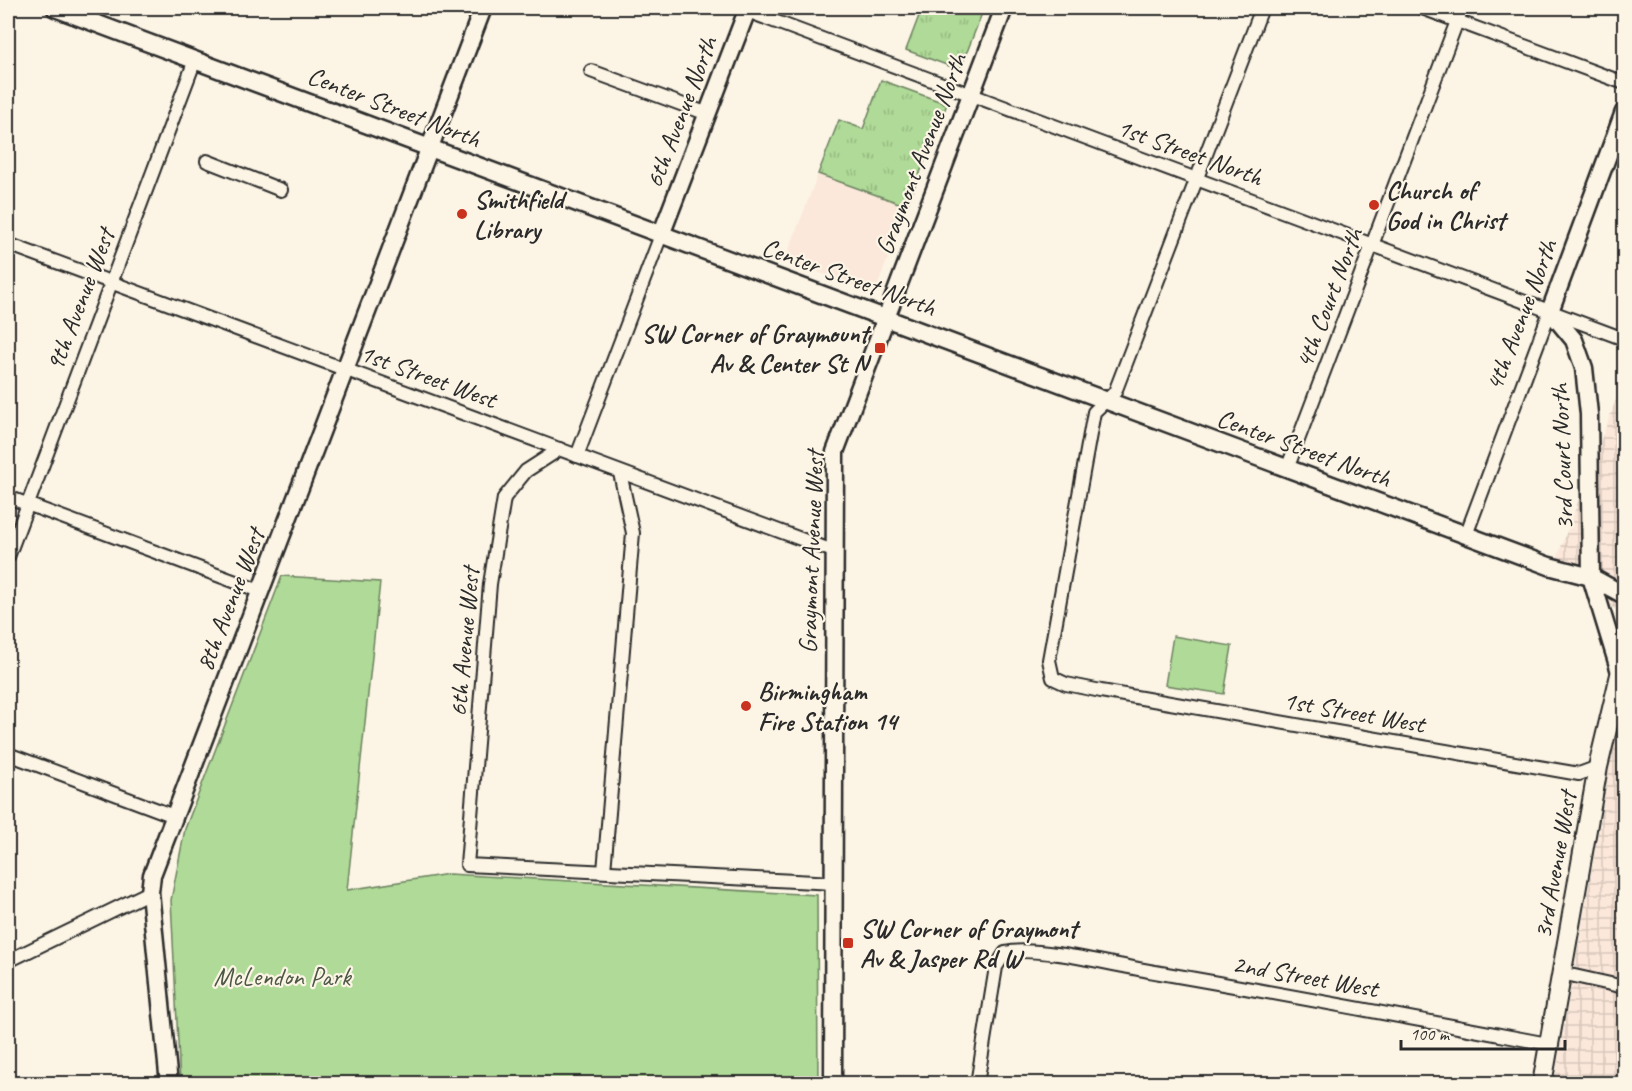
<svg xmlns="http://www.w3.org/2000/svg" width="1632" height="1091" viewBox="0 0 1632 1091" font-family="Caveat,sans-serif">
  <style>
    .built { fill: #fbe8da }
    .industrial { fill: url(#industrial-grid) }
    .grass { fill: url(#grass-tufts); stroke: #6d8261; stroke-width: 1.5 }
    .green { fill: #afda97; stroke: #6d8261; stroke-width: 1.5 }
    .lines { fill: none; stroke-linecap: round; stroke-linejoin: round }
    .street-casing { stroke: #2b2b2b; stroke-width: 16 }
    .secondary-casing { stroke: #2b2b2b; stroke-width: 21 }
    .primary-casing { stroke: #2b2b2b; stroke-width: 22 }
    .street { stroke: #fcf5e5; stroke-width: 12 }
    .secondary { stroke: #fcf5e5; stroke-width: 16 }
    .primary { stroke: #fcf5e5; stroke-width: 18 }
    .poi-dot { fill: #c8321e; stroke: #fcf5e5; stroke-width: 2 }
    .labels { text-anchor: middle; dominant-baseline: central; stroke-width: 4.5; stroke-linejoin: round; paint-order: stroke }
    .street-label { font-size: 26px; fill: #2b2b2b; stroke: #fcf5e5 }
    .poi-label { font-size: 26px; font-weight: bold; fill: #2b2b2b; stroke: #fcf5e5; text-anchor: start }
    .park-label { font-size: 26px; fill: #4c5746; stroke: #fcf5e5 }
  </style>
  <defs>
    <pattern id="industrial-grid" width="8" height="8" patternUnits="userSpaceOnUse" patternTransform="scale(1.5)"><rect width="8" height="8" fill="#fbe8da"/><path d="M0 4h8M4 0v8" fill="none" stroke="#d7c7bb"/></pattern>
    <pattern id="grass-tufts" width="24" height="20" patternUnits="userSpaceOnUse" patternTransform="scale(1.5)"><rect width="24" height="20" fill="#afda97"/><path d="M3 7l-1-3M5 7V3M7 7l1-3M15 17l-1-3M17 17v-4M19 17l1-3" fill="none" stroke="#97bb82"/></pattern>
  </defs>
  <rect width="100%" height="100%" fill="#fcf5e5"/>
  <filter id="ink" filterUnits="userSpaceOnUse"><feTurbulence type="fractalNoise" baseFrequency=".0167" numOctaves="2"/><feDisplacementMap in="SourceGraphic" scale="12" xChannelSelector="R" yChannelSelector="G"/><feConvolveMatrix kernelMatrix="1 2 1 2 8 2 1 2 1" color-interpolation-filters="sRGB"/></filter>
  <g filter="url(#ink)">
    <path class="built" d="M 818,174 L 907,206 L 875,293 L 785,260 Z"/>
    <g class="industrial">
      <path d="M 1624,378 L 1624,617 L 1557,558 Z"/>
      <path d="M 1624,706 L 1624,1083 L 1554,1084 L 1612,754 Z"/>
    </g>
    <g class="grass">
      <path d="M 922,8 L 984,8 L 960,70 L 906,50 Z"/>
      <path d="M 881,80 L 947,104 L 907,206 L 818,174 L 839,120 L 863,129 Z"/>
    </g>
    <g class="green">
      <path d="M 282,576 L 380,582 L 347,890 L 449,874 L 817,895 L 818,1083 L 180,1083 L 171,900 L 185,829 Z"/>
      <path d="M 1173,636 L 1232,646 L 1224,694 L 1165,685 Z"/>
    </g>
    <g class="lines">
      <g class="street-casing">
        <g id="street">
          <path d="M 739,8 L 1624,339"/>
          <path d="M 1262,8 L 1115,392 L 1094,412 L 1049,660 L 1053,678 L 1066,684 L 1101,691 L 1579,774 L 1598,767"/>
          <path d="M 1422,8 L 1624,83"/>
          <path d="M 591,71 L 708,114"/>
          <path d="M 207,161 L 281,190"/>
          <path d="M 8,244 L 833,551"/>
          <path d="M 560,449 L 526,471 L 504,498 L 490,584 L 467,865 L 835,883"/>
          <path d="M 577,456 L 661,235"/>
          <path d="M 1287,469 L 1462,8"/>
          <path d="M 8,497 L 260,591"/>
          <path d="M 1466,535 L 1550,311"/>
          <path d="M 8,557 L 195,60"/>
          <path d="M 8,754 L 174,816"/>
          <path d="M 604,871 L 633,533 L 620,473"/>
          <path d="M 8,961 L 150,892"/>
          <path d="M 1561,973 L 1624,987"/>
          <path d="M 977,1084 L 996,967 L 1005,953 C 1035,945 1115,965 1149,971 C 1283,994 1415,1019 1548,1044"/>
        </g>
      </g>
      <g class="secondary-casing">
        <g id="secondary">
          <path d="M 55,8 L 1549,566 L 1591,577 L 1624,595"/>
          <path d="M 661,235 L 748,8"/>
          <path d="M 1620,672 L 1591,577 L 1589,414 L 1584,368 L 1574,340 L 1550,311 L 1624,112"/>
          <path d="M 169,1084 L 150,892 L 152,875 L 483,8"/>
          <path d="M 833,1084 L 835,452 L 1004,8"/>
        </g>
      </g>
      <g class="primary-casing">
        <path id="primary" d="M 1542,1084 L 1598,767 L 1624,658"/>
      </g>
      <use href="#street" class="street"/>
      <use href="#secondary" class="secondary"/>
      <use href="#primary" class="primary"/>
    </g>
  </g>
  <g class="poi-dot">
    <circle cx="1374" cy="205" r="6"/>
    <circle cx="462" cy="214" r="6"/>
    <rect x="874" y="342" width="12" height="12" rx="3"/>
    <circle cx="746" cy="706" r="6"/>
    <rect x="842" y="937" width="12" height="12" rx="3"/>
  </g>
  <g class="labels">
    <g class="street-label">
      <text transform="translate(394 107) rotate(21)">Center Street North</text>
      <text transform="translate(681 112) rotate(-69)">6th Avenue North</text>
      <text transform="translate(1190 152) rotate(20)">1st Street North</text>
      <text transform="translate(921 154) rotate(-69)">Graymont Avenue North</text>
      <text transform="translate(849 277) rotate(20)">Center Street North</text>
      <text transform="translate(1329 298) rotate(-69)">4th Court North</text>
      <text transform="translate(80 300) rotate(-69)">9th Avenue West</text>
      <text transform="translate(1521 315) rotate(-69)">4th Avenue North</text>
      <text transform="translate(428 376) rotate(20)">1st Street West</text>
      <text transform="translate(1304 448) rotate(20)">Center Street North</text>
      <text transform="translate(1562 457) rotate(-92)">3rd Court North</text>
      <text transform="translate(811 552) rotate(-88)">Graymont Avenue West</text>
      <text transform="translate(230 600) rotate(-69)">8th Avenue West</text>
      <text transform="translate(464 642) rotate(-85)">6th Avenue West</text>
      <text transform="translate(1354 712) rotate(10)">1st Street West</text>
      <text transform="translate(1555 865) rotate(-80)">3rd Avenue West</text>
      <text transform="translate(1305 976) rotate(10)">2nd Street West</text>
    </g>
    <g class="poi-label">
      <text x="1386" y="190">Church of<tspan x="1386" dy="30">God in Christ</tspan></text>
      <text x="474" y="199">Smithfield<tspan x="474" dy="30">Library</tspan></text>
      <text x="868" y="333" text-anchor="end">SW Corner of Graymount<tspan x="868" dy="30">Av &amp; Center St N</tspan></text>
      <text x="758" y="691">Birmingham<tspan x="758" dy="30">Fire Station 14</tspan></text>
      <text x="860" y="928">SW Corner of Graymont<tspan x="860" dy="30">Av &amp; Jasper Rd W</tspan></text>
    </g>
    <g class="park-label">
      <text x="282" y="976">McLendon Park</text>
    </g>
  </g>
  <rect width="1632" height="1091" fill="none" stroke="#fcf5e5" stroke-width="30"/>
  <rect x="15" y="15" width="1602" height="1061" fill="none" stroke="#2b2b2b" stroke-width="2" filter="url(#ink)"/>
  <path d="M1401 1040v9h164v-9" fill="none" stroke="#2b2b2b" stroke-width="3"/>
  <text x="1410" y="1040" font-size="18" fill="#2b2b2b" stroke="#fcf5e5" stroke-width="4.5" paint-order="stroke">100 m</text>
</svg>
